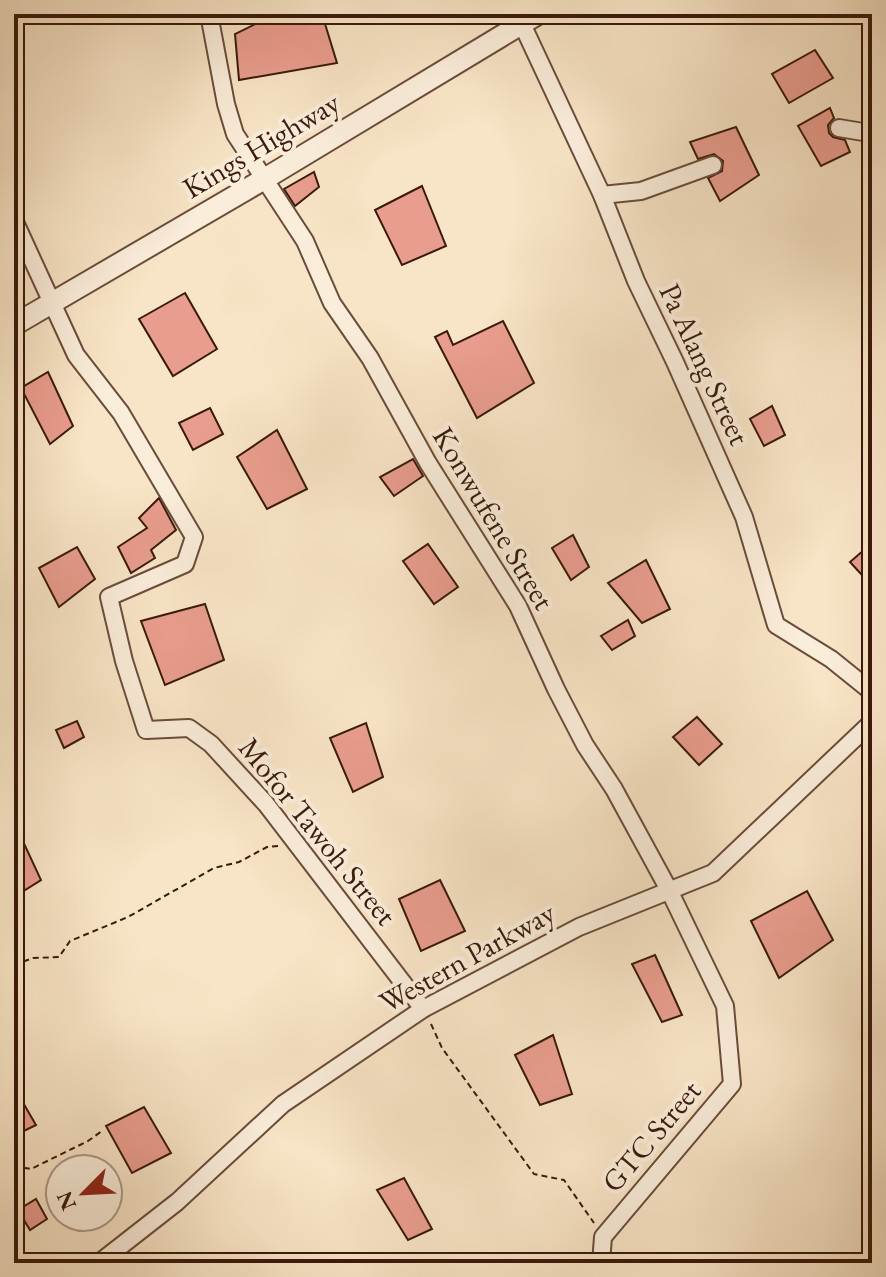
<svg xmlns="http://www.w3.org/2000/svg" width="886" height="1277" viewBox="0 0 886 1277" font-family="'EB Garamond',serif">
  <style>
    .building { fill: #e99d8e; stroke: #3a1a0b; stroke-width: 2 }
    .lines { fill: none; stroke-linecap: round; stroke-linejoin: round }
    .minor-casing { stroke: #6a4c3a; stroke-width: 20 }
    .tertiary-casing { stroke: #6a4c3a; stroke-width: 24 }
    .path { stroke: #3a1a0b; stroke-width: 2; stroke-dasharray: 6 4; stroke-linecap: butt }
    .minor { stroke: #faedda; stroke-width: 16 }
    .tertiary { stroke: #faedda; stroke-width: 20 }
    .labels { text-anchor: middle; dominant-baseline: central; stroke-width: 8; stroke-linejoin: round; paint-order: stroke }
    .street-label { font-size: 30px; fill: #3a1a0b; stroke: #faedda }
  </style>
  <rect width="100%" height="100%" fill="#f8e4c6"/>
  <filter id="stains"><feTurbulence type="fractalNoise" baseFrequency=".0025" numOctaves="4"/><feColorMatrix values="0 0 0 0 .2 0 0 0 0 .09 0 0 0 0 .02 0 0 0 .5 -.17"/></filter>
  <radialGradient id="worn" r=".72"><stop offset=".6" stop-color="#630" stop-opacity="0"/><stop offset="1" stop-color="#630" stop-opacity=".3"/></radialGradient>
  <g class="building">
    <path d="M 276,14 L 322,14 L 337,63 L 239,80 L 235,34 Z"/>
    <path d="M 815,50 L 833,78 L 789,103 L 772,74 Z"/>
    <path d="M 830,108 L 834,118 L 828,125 L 829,133 L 833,137 L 845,140 L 850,152 L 821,166 L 798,126 Z"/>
    <path d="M 736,127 L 759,175 L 720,201 L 708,178 L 722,171 L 723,161 L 714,154 L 698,159 L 690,142 Z"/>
    <path d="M 314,172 L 319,187 L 295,206 L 284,189 Z"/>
    <path d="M 422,186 L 446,246 L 402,265 L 375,210 Z"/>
    <path d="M 185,293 L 217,349 L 173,376 L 139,319 Z"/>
    <path d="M 503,321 L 534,383 L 477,418 L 435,337 L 447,331 L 453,345 Z"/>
    <path d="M 48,372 L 73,426 L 50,444 L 21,388 Z"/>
    <path d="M 772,406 L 785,435 L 764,446 L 750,419 Z"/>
    <path d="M 210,408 L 223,434 L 193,450 L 179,423 Z"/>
    <path d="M 277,430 L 307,489 L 267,509 L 237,457 Z"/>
    <path d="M 413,459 L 423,476 L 394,496 L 380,477 Z"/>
    <path d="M 159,498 L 176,530 L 151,550 L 155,558 L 131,573 L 118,547 L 147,528 L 139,518 Z"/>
    <path d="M 573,535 L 589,567 L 571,580 L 552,548 Z"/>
    <path d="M 428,544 L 458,587 L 434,604 L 403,561 Z"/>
    <path d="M 77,547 L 95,579 L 59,607 L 39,568 Z"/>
    <path d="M 865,549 L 872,556 L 872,586 L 850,562 Z"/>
    <path d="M 646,560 L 670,609 L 642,623 L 608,583 Z"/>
    <path d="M 205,604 L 224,660 L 165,685 L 141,621 Z"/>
    <path d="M 628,620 L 635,636 L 612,650 L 601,636 Z"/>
    <path d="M 697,717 L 722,744 L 699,765 L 673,737 Z"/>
    <path d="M 77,721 L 84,737 L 64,748 L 56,730 Z"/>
    <path d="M 366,723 L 383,777 L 353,792 L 330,738 Z"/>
    <path d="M 14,822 L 41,880 L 14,897 Z"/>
    <path d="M 440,880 L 465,931 L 421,951 L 399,899 Z"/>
    <path d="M 807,891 L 833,940 L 779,978 L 751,921 Z"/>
    <path d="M 655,955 L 682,1015 L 662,1022 L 632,964 Z"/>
    <path d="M 553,1035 L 572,1094 L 540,1105 L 515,1055 Z"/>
    <path d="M 14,1087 L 36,1125 L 14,1136 Z"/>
    <path d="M 144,1107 L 171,1153 L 132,1173 L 106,1126 Z"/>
    <path d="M 404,1178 L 432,1229 L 408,1240 L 377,1190 Z"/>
    <path d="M 36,1199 L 47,1219 L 30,1230 L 18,1210 Z"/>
  </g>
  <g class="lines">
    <g class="minor-casing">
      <g id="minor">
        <path d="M 209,14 L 226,104 L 235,134 L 305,241 L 332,303 L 370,358 L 428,463 L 518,606 L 556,689 L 585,745 L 614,789 L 669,890 L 725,1006 L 732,1084 L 603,1237 L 601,1263"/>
        <path d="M 522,24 L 602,195 L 636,281 L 675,362 L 744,517 L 776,625 L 831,659 L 872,692"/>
        <path d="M 839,128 L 863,132 L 872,131"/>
        <path d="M 602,195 L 641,191 L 713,165"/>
        <path d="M 14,220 L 76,355 L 121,413 L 194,537 L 185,564 L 109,597 L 124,661 L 146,730 L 189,728 L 211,744 L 266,804 L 423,1009"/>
        <path d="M 99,1263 L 177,1202 L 283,1104 L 423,1009 L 579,927 L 713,873 L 872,722"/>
      </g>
    </g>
    <g class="tertiary-casing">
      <path id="tertiary" d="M 14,325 L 266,178 L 538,14"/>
    </g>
    <g class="path">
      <path d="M 14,965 L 33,958 L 59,957 L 70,941 L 128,917 L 214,868 L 239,862 L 267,847 L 279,846"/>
      <path d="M 431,1024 L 442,1048 L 534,1174 L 564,1180 L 594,1223"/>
      <path d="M 14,1166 L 31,1169 L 88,1141 L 102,1131"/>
    </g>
    <use href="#minor" class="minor"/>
    <use href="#tertiary" class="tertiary"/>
  </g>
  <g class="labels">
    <g class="street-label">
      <text transform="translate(261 145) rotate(-31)">Kings Highway</text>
      <text transform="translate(705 364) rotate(65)">Pa Alang Street</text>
      <text transform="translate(494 518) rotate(59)">Konwufene Street</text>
      <text transform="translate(318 831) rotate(51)">Mofor Tawoh Street</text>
      <text transform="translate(467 957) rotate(-29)">Western Parkway</text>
      <text transform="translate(651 1136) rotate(-50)">GTC Street</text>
    </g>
  </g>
  <rect width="886" height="1277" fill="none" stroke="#f8e4c6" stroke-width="48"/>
  <rect x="16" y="16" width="854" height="1245" fill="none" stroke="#3a1a0b" stroke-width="4"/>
  <rect x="24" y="24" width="838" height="1229" fill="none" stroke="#3a1a0b" stroke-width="2"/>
  <g transform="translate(84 1193) rotate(246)"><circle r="38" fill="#faedda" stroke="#ad9987" stroke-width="2"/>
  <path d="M0-6L14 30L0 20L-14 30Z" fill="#8f2418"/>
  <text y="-12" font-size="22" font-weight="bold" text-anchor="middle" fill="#3a1a0b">N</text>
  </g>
  <rect width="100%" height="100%" filter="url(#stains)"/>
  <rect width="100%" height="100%" fill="url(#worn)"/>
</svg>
